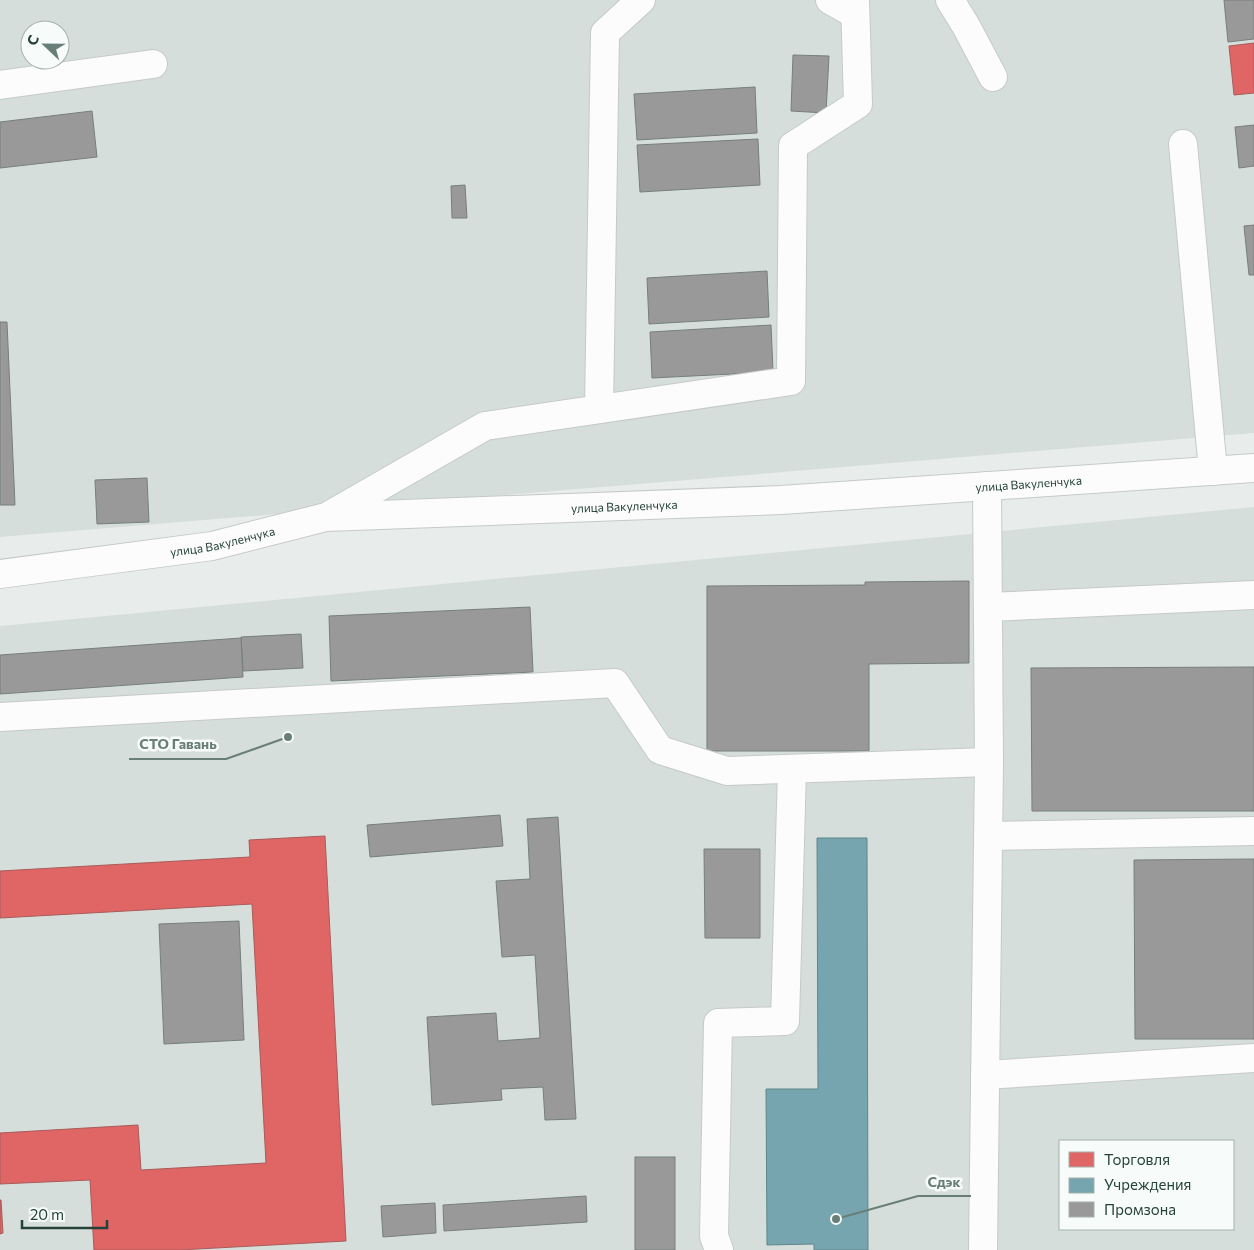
<svg xmlns="http://www.w3.org/2000/svg" width="1254" height="1250" viewBox="0 0 1254 1250" font-family="Commissioner,sans-serif">
  <style>
    .built { fill: #d6dedb; fill-rule: evenodd }
    .shops { fill: #e06666; stroke: #a85b59 }
    .public { fill: #76a5af; stroke: #5d878c }
    .industry { fill: #999; stroke: #767f7c }
    .lines { fill: none; stroke-linecap: round; stroke-linejoin: round }
    .minor-casing { stroke: #c5cac8; stroke-width: 30 }
    .minor { stroke: #fcfcfc; stroke-width: 28 }
    .labels { text-anchor: middle; dominant-baseline: central; stroke-width: 5; stroke-linejoin: round; paint-order: stroke }
    .street-label { font-size: 12px; fill: #24423a; stroke: #f7fbf9 }
    .leader { fill: none; stroke: #697e78; stroke-width: 2 }
    .callout-dot { fill: #697e78; stroke: #f7fbf9; stroke-width: 2 }
    .callout-label { font-size: 14px; text-anchor: middle; font-weight: bold; fill: #697e78; stroke: #f7fbf9; stroke-width: 5; stroke-linejoin: round; paint-order: stroke }
  </style>
  <rect width="100%" height="100%" fill="#e8edeb"/>
  <g class="built">
    <path d="M 0,0 L 1254,0 L 1254,433 L 0,537 ZM 30,30 L 60,30 L 60,60 L 30,60 Z"/>
    <path d="M 1254,507 L 1254,1250 L 0,1250 L 0,626 ZM 1060,1141 L 1233,1141 L 1233,1229 L 1060,1229 Z"/>
  </g>
  <g class="shops">
    <path d="M 1254,43 L 1254,93 L 1234,95 L 1229,46 Z"/>
    <path d="M 325,836 L 346,1241 L 179,1250 L 94,1250 L 90,1180 L 0,1184 L 0,1133 L 138,1125 L 141,1170 L 266,1163 L 252,904 L 0,918 L 0,871 L 250,857 L 249,840 Z"/>
    <path d="M 0,1200 L 1,1200 L 3,1233 L 0,1234 Z"/>
  </g>
  <path class="public" d="M 817,838 L 867,838 L 868,1250 L 814,1250 L 814,1244 L 767,1245 L 766,1089 L 818,1089 Z"/>
  <g class="industry">
    <path d="M 1224,0 L 1254,0 L 1254,39 L 1228,42 Z"/>
    <path d="M 793,55 L 829,56 L 826,113 L 791,111 Z"/>
    <path d="M 755,87 L 757,133 L 637,140 L 634,94 Z"/>
    <path d="M 92,111 L 97,157 L 0,168 L 0,122 Z"/>
    <path d="M 1254,125 L 1254,166 L 1239,168 L 1235,127 Z"/>
    <path d="M 758,139 L 760,185 L 640,192 L 637,145 Z"/>
    <path d="M 465,185 L 467,218 L 452,218 L 451,186 Z"/>
    <path d="M 1254,225 L 1254,275 L 1249,275 L 1244,226 Z"/>
    <path d="M 767,271 L 769,317 L 649,324 L 647,278 Z"/>
    <path d="M 0,322 L 7,322 L 15,505 L 0,505 Z"/>
    <path d="M 771,325 L 773,372 L 652,378 L 650,332 Z"/>
    <path d="M 147,478 L 149,522 L 97,524 L 95,480 Z"/>
    <path d="M 969,581 L 969,663 L 869,664 L 869,751 L 707,751 L 707,586 L 865,585 L 865,582 Z"/>
    <path d="M 530,607 L 533,672 L 331,681 L 329,616 Z"/>
    <path d="M 301,634 L 303,668 L 243,671 L 241,637 Z"/>
    <path d="M 241,638 L 243,677 L 0,694 L 0,655 Z"/>
    <path d="M 1254,667 L 1254,811 L 1032,811 L 1031,668 Z"/>
    <path d="M 500,815 L 503,846 L 370,857 L 367,825 Z"/>
    <path d="M 558,817 L 576,1119 L 545,1120 L 543,1087 L 501,1089 L 502,1100 L 432,1105 L 427,1017 L 496,1013 L 498,1041 L 540,1038 L 535,955 L 502,957 L 496,881 L 530,879 L 527,819 Z"/>
    <path d="M 704,849 L 760,849 L 760,938 L 705,938 Z"/>
    <path d="M 1254,859 L 1254,1039 L 1135,1039 L 1134,860 Z"/>
    <path d="M 239,921 L 244,1040 L 164,1044 L 159,924 Z"/>
    <rect x="635" y="1157" width="40" height="93"/>
    <path d="M 586,1196 L 587,1222 L 444,1231 L 443,1205 Z"/>
    <path d="M 435,1203 L 436,1233 L 383,1237 L 381,1206 Z"/>
  </g>
  <g class="lines">
    <g class="minor-casing">
      <g id="minor">
        <path d="M 830,0 L 855,14"/>
        <path d="M 950,0 L 966,26 L 993,77"/>
        <path d="M 0,85 L 153,64"/>
        <path d="M 1183,144 L 1213,471"/>
        <path d="M 599,409 L 605,33 L 641,0"/>
        <path d="M 330,515 L 485,426 L 791,381 L 793,146 L 858,104 L 855,0"/>
        <path id="s1" d="M 0,574 L 212,546 L 326,517 L 781,500 L 1254,468"/>
        <path d="M 988,607 L 1254,595"/>
        <path d="M 0,717 L 615,683 L 660,750 L 727,771 L 989,762 L 987,486"/>
        <path d="M 988,836 L 1254,831"/>
        <path d="M 985,1075 L 1254,1058"/>
        <path d="M 719,1250 L 714,1236 L 718,1023 L 785,1021 L 792,769"/>
        <path d="M 983,1250 L 989,762"/>
      </g>
    </g>
    <use href="#minor" class="minor"/>
  </g>
  <g class="labels">
    <g class="street-label">
      <text stroke="none"><textPath href="#s1" startOffset="1035">улица Вакуленчука</textPath></text>
      <text stroke="none"><textPath href="#s1" startOffset="630">улица Вакуленчука</textPath></text>
      <text stroke="none"><textPath href="#s1" startOffset="225">улица Вакуленчука</textPath></text>
    </g>
  </g>
  <path class="leader" d="M288 737L226 759H129M836 1219L918 1196H971"/>
  <g class="callout-dot">
    <circle cx="288" cy="737" r="5"/>
    <circle cx="836" cy="1219" r="5"/>
  </g>
  <g class="callout-label">
    <text x="178" y="749">СТО Гавань</text>
    <text x="944" y="1187">Сдэк</text>
  </g>
  <rect x="1059" y="1140" width="175" height="90" fill="#f7fbf9" stroke="#a3b1ad"/>
  <rect x="1069" y="1152" width="25" height="15" fill="#e06666" stroke="#a3b1ad"/>
  <text x="1104" y="1165" font-size="15" fill="#24423a">Торговля</text>
  <rect x="1069" y="1178" width="25" height="15" fill="#76a5af" stroke="#a3b1ad"/>
  <text x="1104" y="1190" font-size="15" fill="#24423a">Учреждения</text>
  <rect x="1069" y="1202" width="25" height="15" fill="#999999" stroke="#a3b1ad"/>
  <text x="1104" y="1215" font-size="15" fill="#24423a">Промзона</text>
  <g transform="translate(45 45) rotate(292)"><circle r="24" fill="#f7fbf9" stroke="#a3b1ad"/>
  <path d="M0-4L9 19L0 12L-9 19Z" fill="#697e78"/>
  <text y="-8" font-size="14" font-weight="bold" text-anchor="middle" fill="#24423a">С</text>
  </g>
  <path d="M22 1220v8h85v-8" fill="none" stroke="#24423a" stroke-width="2.5"/>
  <text x="30" y="1220" font-size="15" fill="#24423a" stroke="#f7fbf9" stroke-width="4" paint-order="stroke">20 m</text>
</svg>
